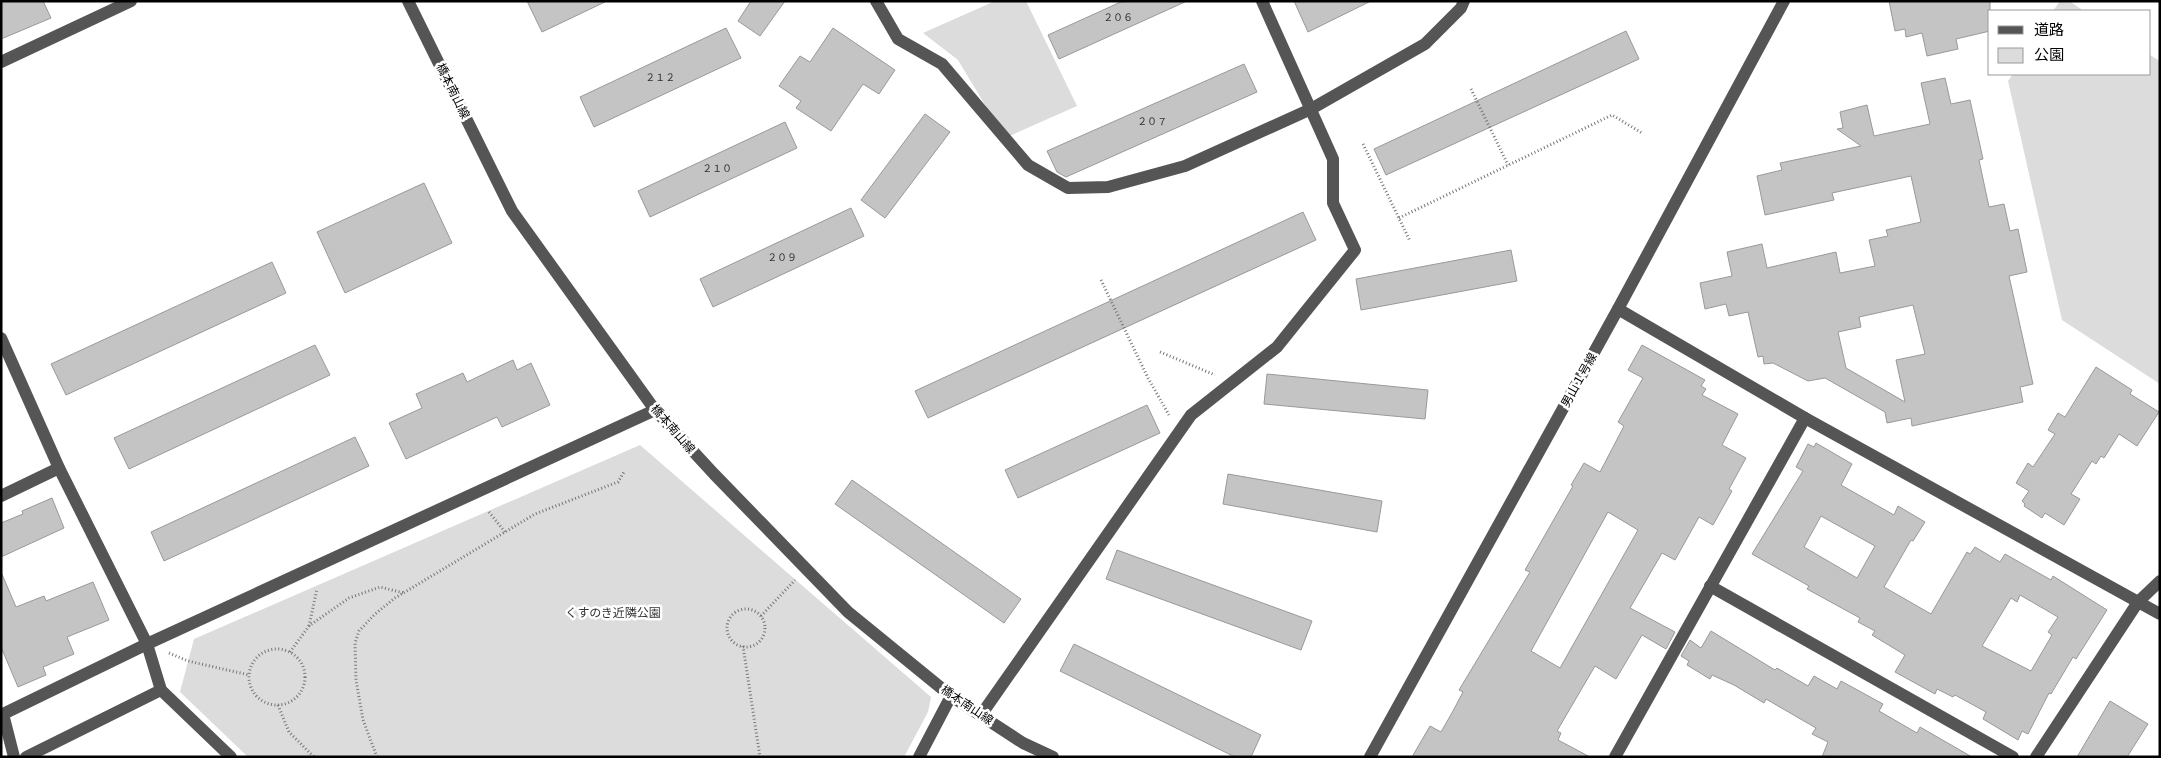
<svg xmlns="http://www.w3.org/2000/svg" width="2161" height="758" viewBox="0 0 2161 758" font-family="'Nunito Sans','Noto Sans JP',sans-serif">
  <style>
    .green { fill: #dcdcdc }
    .building { fill: #c4c4c4; stroke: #999; fill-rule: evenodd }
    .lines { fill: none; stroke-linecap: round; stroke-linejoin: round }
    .path { stroke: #777; stroke-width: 3; stroke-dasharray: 1 2.5; stroke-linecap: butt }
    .minor { stroke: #555; stroke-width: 12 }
    .labels { text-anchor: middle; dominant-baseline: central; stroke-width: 5; stroke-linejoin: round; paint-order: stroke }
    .number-label { font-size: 10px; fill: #313131 }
    .street-label { font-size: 12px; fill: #000; stroke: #fff }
    .park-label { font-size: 12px; fill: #333; stroke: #fff }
  </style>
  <rect width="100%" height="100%" fill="#fff"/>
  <g class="green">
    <path d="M 995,1 L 1026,1 L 1077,106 L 1005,138 L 958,60 L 923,33 Z"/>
    <path d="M 2060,1 L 2069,1 L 2084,11 L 2053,11 Z"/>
    <path d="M 2150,55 L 2160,61 L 2160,384 L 2062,320 L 2008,81 L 2013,74 L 2150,74 Z"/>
    <path d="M 640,445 L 931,697 L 928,712 L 904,757 L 248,757 L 180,692 L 194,639 Z"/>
  </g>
  <g class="building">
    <path d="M 1,1 L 43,1 L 51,18 L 1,39 Z"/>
    <path d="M 527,1 L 607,1 L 542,32 Z"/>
    <path d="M 751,1 L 785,1 L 760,36 L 738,21 Z"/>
    <path d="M 1123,1 L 1187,1 L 1059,59 L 1048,35 Z"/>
    <path d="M 1294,1 L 1371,1 L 1308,32 Z"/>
    <path d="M 1889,1 L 1990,1 L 1990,31 L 1956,39 L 1958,49 L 1927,56 L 1922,33 L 1906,37 L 1905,29 L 1895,31 Z"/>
    <path d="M 726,28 L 741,58 L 594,127 L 580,97 Z"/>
    <path d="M 833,28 L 895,70 L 879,94 L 863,84 L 831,131 L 796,108 L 801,101 L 779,86 L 800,56 L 810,62 Z"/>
    <path d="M 1626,31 L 1639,59 L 1386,175 L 1374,149 Z"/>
    <path d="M 1244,64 L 1257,92 L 1066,177 L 1057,172 L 1047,151 Z"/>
    <path d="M 1945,78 L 1951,104 L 1970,100 L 1983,159 L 1979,160 L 1989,207 L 2004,204 L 2010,231 L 2018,229 L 2027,272 L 2009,276 L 2033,384 L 2020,387 L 2023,402 L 1912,426 L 1911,418 L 1887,423 L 1885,412 L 1825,378 L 1808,381 L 1773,363 L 1764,364 L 1763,356 L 1758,357 L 1748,312 L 1729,316 L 1726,304 L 1705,309 L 1700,283 L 1732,276 L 1727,252 L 1762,244 L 1767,268 L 1836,252 L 1840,273 L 1875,266 L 1869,240 L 1888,236 L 1886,230 L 1921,222 L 1911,176 L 1832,193 L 1834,200 L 1765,215 L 1757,176 L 1782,170 L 1780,163 L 1861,146 L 1837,129 L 1843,128 L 1840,112 L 1867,105 L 1874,136 L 1930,124 L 1921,83 ZM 1913,305 L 1925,354 L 1896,360 L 1905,402 L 1846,368 L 1838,332 L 1861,327 L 1859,317 Z"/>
    <path d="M 925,114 L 950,132 L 885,218 L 861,200 Z"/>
    <path d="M 785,122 L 797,148 L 650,217 L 638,191 Z"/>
    <path d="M 424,183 L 452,243 L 345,293 L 317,232 Z"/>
    <path d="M 851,208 L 864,236 L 713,307 L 700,279 Z"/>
    <path d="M 1303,212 L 1316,240 L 928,418 L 915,391 Z"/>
    <path d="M 1511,250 L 1517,281 L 1361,310 L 1356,279 Z"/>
    <path d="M 272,262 L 286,293 L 66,395 L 51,364 Z"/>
    <path d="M 315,345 L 330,375 L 129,469 L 114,438 Z"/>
    <path d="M 1642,345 L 1705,380 L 1701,386 L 1706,389 L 1702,395 L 1738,414 L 1722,445 L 1746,458 L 1729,489 L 1732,491 L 1713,525 L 1699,517 L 1675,560 L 1662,553 L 1630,608 L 1675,632 L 1666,649 L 1642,635 L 1616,679 L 1595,666 L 1557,731 L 1561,733 L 1558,740 L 1590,757 L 1412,757 L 1430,726 L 1441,732 L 1453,711 L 1463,692 L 1459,690 L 1530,572 L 1525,570 L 1573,486 L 1571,485 L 1584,463 L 1600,472 L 1624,426 L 1618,422 L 1643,378 L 1628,370 ZM 1608,512 L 1638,530 L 1560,668 L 1531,651 Z"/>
    <path d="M 513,360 L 517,370 L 531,363 L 550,405 L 502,427 L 497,417 L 406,459 L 389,423 L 422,408 L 416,394 L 463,373 L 467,382 Z"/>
    <path d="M 2096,367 L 2132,390 L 2130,394 L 2159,412 L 2137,446 L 2119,434 L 2104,458 L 2101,456 L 2096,464 L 2092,461 L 2071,494 L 2080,499 L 2064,525 L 2045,513 L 2042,518 L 2024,506 L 2025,504 L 2022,501 L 2029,491 L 2016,483 L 2028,463 L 2033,467 L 2055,434 L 2048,430 L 2058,413 L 2065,417 Z"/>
    <path d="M 1267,374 L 1428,390 L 1425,419 L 1264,404 Z"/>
    <path d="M 1147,405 L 1160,433 L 1018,498 L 1005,470 Z"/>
    <path d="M 355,437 L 369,466 L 164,561 L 151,532 Z"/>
    <path d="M 1816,443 L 1852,464 L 1841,485 L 1894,515 L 1898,506 L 1925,522 L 1913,541 L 1911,540 L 1884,587 L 1931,614 L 1967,552 L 1970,554 L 1975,547 L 2000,562 L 2005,554 L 2051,580 L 2053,576 L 2107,610 L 2076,659 L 2073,657 L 2051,694 L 2049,693 L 2028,734 L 2022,731 L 2018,740 L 1983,719 L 1986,712 L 1955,695 L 1953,697 L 1937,689 L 1935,694 L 1895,672 L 1905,655 L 1872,635 L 1875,631 L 1858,622 L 1860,618 L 1807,589 L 1809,586 L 1752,554 L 1803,471 L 1796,467 L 1808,444 L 1814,447 ZM 1821,516 L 1875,546 L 1857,578 L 1804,547 ZM 2020,595 L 2058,617 L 2048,632 L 2052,635 L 2031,671 L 1982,646 L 2011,598 L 2017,602 Z"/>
    <path d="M 1228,474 L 1382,501 L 1377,532 L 1223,504 Z"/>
    <path d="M 852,480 L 1021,599 L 1004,623 L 835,504 Z"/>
    <path d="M 52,498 L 64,528 L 1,557 L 1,523 L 23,514 L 22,511 Z"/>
    <path d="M 1117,550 L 1312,621 L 1301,650 L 1106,579 Z"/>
    <path d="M 1,572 L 16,607 L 44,596 L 46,601 L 93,582 L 109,620 L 67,637 L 74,654 L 43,667 L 46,675 L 18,687 L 1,647 Z"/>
    <path d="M 1711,631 L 1775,670 L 1777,668 L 1808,686 L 1814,676 L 1837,689 L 1841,681 L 1883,704 L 1879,711 L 1917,733 L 1920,727 L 1972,757 L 1822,757 L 1828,742 L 1812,734 L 1816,728 L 1766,699 L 1764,703 L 1734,685 L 1712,675 L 1710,679 L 1687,665 L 1689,661 L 1681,656 L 1690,640 L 1701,648 Z"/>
    <path d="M 1074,644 L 1261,735 L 1251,757 L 1235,757 L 1060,671 Z"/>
    <path d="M 2110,701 L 2148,724 L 2127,757 L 2077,757 Z"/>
  </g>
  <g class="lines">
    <g class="path">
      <path d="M 1471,89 L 1508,165"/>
      <path d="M 1363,144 L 1410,241"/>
      <path d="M 1399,218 L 1612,115 L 1642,133"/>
      <path d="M 1101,280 L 1148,378 L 1169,415"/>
      <path d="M 1160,352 L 1215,375"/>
      <path d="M 489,512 L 505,532"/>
      <circle cx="746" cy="628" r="19"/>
      <path d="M 761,616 L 795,580"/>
      <path d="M 309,626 L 317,589"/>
      <path d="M 743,646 L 760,757"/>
      <circle cx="277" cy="677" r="28"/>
      <path d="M 290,652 L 309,626 L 349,598 L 380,587 L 404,593"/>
      <path d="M 169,653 L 188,661 L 249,675"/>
      <path d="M 278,705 L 289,732 L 314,757"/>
      <path d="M 377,757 L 363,720 L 356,680 L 355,643 L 359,631 L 375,614 L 395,598 L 535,514 L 618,482 L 624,472"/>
    </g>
    <g class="minor">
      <path d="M 408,1 L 512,211 L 655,410 L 714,474 L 848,612 L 951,696 L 1023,743 L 1053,757"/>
      <path d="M 876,1 L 898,39 L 942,64 L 1028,165 L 1068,188 L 1108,187 L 1185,166 L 1311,109 L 1425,44 L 1461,8 L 1464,1"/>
      <path d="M 1,62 L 131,1"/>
      <path d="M 1618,309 L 1805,418 L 2160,614"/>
      <path d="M 1,338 L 59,468 L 147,644 L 161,690 L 231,757"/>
      <path d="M 1,496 L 59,468"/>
      <path d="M 1710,586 L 2013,757"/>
      <path d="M 3,714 L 14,757"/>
      <path d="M 1,715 L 147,644 L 655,410"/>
      <path d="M 981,715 L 1191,415 L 1277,347 L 1355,250 L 1333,203 L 1333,159 L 1262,1"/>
      <path d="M 26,757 L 161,690"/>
      <path d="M 919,757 L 951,696"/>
      <path d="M 1370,757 L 1618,309 L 1784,1"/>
      <path d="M 1615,757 L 1805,418"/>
      <path d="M 2036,757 L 2138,602 L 2160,581"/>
    </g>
  </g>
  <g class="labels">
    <g class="number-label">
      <text x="1118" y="18">２０６</text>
      <text x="660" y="78">２１２</text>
      <text x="1152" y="122">２０７</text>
      <text x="717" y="169">２１０</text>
      <text x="782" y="258">２０９</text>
    </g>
    <g class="street-label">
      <text transform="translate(453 91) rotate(64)">橋本南山線</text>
      <text transform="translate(1579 380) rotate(-61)">男山１号線</text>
      <text transform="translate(673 429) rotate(49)">橋本南山線</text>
      <text transform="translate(967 705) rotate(34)">橋本南山線</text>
    </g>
    <g class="park-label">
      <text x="613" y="613">くすのき近隣公園</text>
    </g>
  </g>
  <rect width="2161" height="758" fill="none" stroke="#000000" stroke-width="5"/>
  <rect x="1988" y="10" width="162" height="65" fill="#ffffff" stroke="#999999"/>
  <rect x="1998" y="26" width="25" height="8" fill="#555555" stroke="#999999"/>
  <text x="2034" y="35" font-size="15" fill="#000000">道路</text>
  <rect x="1998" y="48" width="25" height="15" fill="#dcdcdc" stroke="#999999"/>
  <text x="2034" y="60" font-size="15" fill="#000000">公園</text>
</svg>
